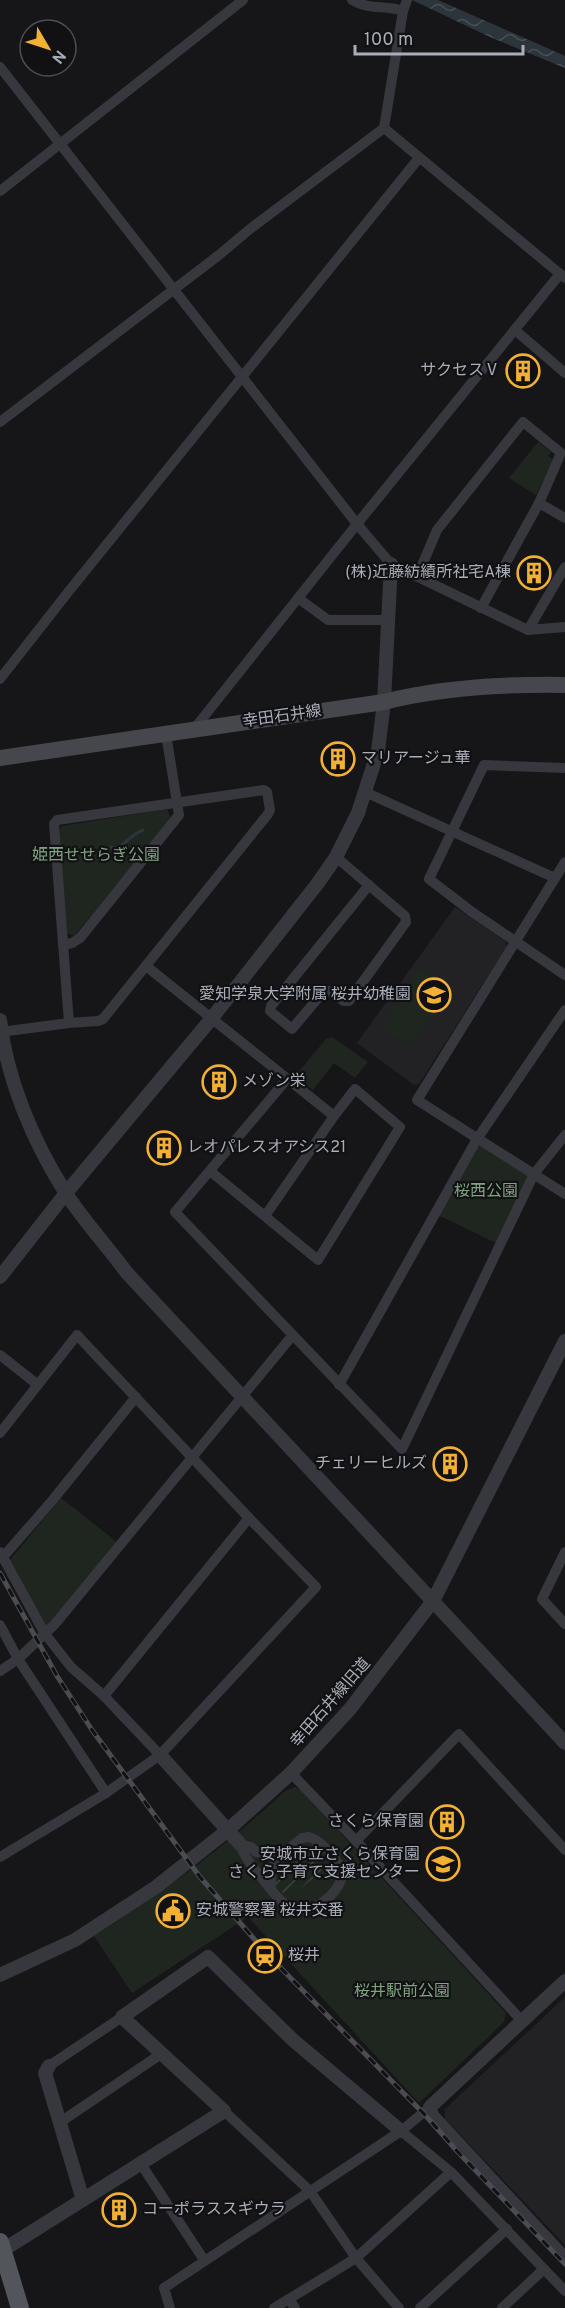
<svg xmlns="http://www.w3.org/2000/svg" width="565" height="2308" viewBox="0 0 565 2308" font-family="Overpass,'Noto Sans JP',sans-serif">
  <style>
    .built { fill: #222225 }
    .park { fill: #1e261f }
    .garden { fill: url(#garden-furrows) }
    .water { fill: url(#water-waves) }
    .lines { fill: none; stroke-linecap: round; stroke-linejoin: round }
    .stream { stroke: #2c353c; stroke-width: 3 }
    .minor { stroke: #37383d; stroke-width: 10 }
    .tertiary { stroke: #37383d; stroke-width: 14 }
    .secondary { stroke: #45474d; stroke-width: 16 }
    .primary { stroke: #53555c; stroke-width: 18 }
    .rail-casing { stroke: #4a4c52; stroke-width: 5 }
    .rail { stroke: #111113; stroke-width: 3; stroke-dasharray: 9; stroke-linecap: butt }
    .labels { text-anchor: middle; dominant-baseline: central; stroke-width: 4.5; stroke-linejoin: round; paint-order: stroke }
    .poi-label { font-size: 16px; fill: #a8adb8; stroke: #111113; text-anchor: end }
    .street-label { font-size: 16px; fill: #a8adb8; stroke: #111113 }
    .park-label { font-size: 16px; fill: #7fa381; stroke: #111113 }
  </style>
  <defs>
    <pattern id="garden-furrows" width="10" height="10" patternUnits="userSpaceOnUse" patternTransform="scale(1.5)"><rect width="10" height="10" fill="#1e261f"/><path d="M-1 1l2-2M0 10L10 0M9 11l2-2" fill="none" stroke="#3c433d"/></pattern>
    <pattern id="water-waves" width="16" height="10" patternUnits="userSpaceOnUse" patternTransform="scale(1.5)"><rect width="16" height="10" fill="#2c353c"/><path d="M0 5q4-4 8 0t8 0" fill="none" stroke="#485056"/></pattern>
  </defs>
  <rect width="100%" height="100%" fill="#161618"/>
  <g class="built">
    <path d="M 455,907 L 505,941 L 507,946 L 419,1084 L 414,1085 L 357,1043 Z"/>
    <path d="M 565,1997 L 565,2245 L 445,2119 L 445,2109 Z"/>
  </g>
  <g class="park">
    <path d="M 538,442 L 551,452 L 548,456 L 553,460 L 536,495 L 509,478 Z"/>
    <path d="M 167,809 L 171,819 L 74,936 L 67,933 L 58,833 L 62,826 Z"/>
    <path d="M 422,969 L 448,989 L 411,1047 L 379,1026 L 416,972 L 418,973 Z"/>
    <path d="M 332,1037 L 368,1062 L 355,1078 L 334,1063 L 313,1090 L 295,1076 L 326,1039 Z"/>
    <path d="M 481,1146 L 530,1175 L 496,1243 L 438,1215 L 474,1149 Z"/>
    <path d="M 61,1498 L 117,1542 L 47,1628 L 9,1565 L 10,1560 Z"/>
    <path d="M 295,1787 L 301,1790 L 506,2013 L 504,2022 L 419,2103 L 248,1917 L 132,1993 L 94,1936 C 164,1891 224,1848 285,1791 Z"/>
  </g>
  <path class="garden" d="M 309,1846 C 317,1849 322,1852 326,1860 L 322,1871 L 290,1897 C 259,1882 281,1860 299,1847 Z"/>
  <path class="water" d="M 412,0 L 438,0 L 565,56 L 565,68 L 490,37 Z"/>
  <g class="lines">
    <path class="stream" d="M 99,854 L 111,847 L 117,849 C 127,842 131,835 143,830"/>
    <g class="minor">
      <path d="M 352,0 C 368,10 386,5 403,11"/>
      <path d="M 0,67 L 357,524 L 391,564 L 528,630 L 565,627"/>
      <path d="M 384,128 L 565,278"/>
      <path d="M 0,191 L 243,0"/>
      <path d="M 515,330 L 565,373"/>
      <path d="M 0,422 L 219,255 L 250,229 L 384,128 L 403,11 L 407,0"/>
      <path d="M 539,503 L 565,518"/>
      <path d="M 417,577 L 437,530 L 523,422 L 561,453 L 539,503 L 481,608"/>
      <path d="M 298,598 L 328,620 L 388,620"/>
      <path d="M 528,630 L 565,567"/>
      <path d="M 0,679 L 69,591 L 419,158"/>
      <path d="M 194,729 L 357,524 L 560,274"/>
      <path d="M 565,768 L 484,765 L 429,879 L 472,912 L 565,975"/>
      <path d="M 365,792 L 555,878 L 417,1100 L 565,1194"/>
      <path d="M 336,857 L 405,916 L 406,922 L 349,1001 L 344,1001 L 329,991 L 324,991 L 292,1029 L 270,1011 L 271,1006 L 369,885"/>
      <path d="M 555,878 L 565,862"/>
      <path d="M 63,945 L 72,943 L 80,938 L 179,815 L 166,734"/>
      <path d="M 146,966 L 334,1116"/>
      <path d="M 0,1032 L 69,1023 L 98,1021 L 103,1019 L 268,814 L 270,810 L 267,792 L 264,790 L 57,820 L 54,824 L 69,1023"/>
      <path d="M 287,1079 L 175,1212 L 402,1449 L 534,1174 L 565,1135"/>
      <path d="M 210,1171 L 318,1260 L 400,1127 L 355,1089 L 334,1116 L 265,1216"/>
      <path d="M 0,1355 L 38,1385"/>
      <path d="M 339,1385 L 477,1139 L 565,1010"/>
      <path d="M 0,1433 L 77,1335 L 249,1518 L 104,1696"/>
      <path d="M 0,1552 L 45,1634 L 71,1667 L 104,1696 L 160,1755"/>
      <path d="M 565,1552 L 542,1599 L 565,1624"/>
      <path d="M 3,1557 L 51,1502 L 136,1397"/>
      <path d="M 0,1625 L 18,1659 L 106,1793"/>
      <path d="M 0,1671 L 18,1659 L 55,1624 L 292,1336"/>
      <path d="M 291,1773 L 356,1841 L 522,2021"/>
      <path d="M 309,1837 C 319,1840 324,1847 331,1854 C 335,1860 342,1866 342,1874 C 341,1895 306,1920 287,1906 C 279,1900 271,1890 265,1882 C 255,1869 245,1859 240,1844 L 251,1847 L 256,1852 L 280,1856 L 302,1838 Z"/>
      <path d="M 356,1841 L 459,1734 L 565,1850"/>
      <path d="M 0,1857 L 106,1793 L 160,1755 L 316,1587 L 249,1518"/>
      <path d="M 271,1889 C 270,1875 272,1867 280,1856"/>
      <path d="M 49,2066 L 122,2017"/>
      <path d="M 224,2111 L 310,2191 L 356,2258 L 399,2308"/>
      <path d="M 59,2123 L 161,2054"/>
      <path d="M 401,2131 L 430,2107 L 435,2116 L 565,2256"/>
      <path d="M 141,2164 L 204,2260"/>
      <path d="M 289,2299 L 356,2258 L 451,2172"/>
      <path d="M 170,2308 L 164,2288 L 401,2131 L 451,2172 L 565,2291"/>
      <path d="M 274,2308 L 289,2299 L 295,2308"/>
      <path d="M 420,2308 L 507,2229"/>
      <path d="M 502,2308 L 544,2269"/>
    </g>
    <g class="tertiary">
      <path d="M 0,1020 C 7,1080 33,1141 65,1192 C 83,1220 107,1246 127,1273 L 565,1743"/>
      <path d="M 0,1277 L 66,1193 L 212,1018 L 318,883 L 336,857 L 358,813 L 378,751 L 384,702 L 391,564"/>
      <path d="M 160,1755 L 240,1844"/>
      <path d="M 0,1975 L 75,1940 L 156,1887 L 228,1830 L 291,1773 L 350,1709 L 433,1601 L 565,1341"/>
      <path d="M 49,2066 L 45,2073 L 83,2200"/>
      <path d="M 430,2107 L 565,1981"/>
      <path d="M 3,2250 L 224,2111 L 122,2017 L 208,1957 L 293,2040 L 401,2131"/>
    </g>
    <path class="secondary" d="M 0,758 L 384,702 C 443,687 504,684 565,685"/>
    <path class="primary" d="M 0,2242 L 20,2308"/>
    <g class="rail-casing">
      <path id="rail" d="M 0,1573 L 57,1676 L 92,1730 L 200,1877 L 269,1956 L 426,2116 L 457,2151 L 565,2264"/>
    </g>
    <use href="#rail" class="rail"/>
  </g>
  <defs>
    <g id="building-ring" transform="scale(1.725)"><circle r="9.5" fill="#111113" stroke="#f2b134" stroke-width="1.5"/><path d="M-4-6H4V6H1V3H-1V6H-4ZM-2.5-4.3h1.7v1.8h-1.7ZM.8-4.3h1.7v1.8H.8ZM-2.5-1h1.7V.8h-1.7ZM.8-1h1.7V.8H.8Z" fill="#f2b134"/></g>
    <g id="school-ring" transform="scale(1.725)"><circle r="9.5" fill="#111113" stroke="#f2b134" stroke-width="1.5"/><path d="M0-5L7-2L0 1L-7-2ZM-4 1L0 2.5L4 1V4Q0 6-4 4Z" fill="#f2b134"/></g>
    <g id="civic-ring" transform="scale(1.725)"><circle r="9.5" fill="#111113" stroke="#f2b134" stroke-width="1.5"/><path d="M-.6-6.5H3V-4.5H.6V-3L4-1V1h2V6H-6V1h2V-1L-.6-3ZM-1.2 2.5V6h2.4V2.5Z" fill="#f2b134"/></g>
    <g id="station-ring" transform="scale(1.725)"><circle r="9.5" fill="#111113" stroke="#f2b134" stroke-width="1.5"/><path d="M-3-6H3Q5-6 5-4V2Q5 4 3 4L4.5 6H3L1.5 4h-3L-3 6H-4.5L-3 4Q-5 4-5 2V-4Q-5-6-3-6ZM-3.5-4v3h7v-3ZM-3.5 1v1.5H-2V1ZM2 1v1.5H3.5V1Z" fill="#f2b134"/></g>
  </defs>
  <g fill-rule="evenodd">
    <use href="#building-ring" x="523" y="371"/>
    <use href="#building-ring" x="534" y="573"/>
    <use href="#building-ring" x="338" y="759"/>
    <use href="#school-ring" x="434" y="995"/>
    <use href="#building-ring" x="219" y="1082"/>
    <use href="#building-ring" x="164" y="1148"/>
    <use href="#building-ring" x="450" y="1464"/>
    <use href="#building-ring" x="447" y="1822"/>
    <use href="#school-ring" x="443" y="1864"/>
    <use href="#civic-ring" x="173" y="1911"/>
    <use href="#station-ring" x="265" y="1956"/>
    <use href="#building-ring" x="119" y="2210"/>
  </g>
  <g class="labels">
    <g class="poi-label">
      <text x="500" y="371">サクセスⅤ</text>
      <text x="511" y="573">(株)近藤紡績所社宅A棟</text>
      <text x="361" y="759" text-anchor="start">マリアージュ華</text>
      <text x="411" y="995">愛知学泉大学附属 桜井幼稚園</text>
      <text x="242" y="1082" text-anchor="start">メゾン栄</text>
      <text x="187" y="1148" text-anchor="start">レオパレスオアシス21</text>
      <text x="427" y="1464">チェリーヒルズ</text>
      <text x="424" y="1822">さくら保育園</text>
      <text x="420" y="1855">安城市立さくら保育園<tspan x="420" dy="18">さくら子育て支援センター</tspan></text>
      <text x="196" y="1911" text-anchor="start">安城警察署 桜井交番</text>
      <text x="288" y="1956" text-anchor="start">桜井</text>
      <text x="142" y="2210" text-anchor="start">コーポラススギウラ</text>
    </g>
    <g class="street-label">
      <text transform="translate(282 717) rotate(-8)">幸田石井線</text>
      <text transform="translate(331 1703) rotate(-49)">幸田石井線旧道</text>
    </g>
    <g class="park-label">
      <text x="96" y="856">姫西せせらぎ公園</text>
      <text x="486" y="1192">桜西公園</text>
      <text x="402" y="1992">桜井駅前公園</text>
    </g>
  </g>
  <g transform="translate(48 48) rotate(129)"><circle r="28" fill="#111113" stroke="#4d4f55" stroke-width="1.5"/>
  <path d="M0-4.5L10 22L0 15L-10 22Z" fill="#f2b134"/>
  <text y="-9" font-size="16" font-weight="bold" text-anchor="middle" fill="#a8adb8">N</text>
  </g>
  <path d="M355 45v9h168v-9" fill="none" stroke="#a8adb8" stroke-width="3"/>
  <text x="364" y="45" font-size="18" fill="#a8adb8" stroke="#111113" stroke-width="4.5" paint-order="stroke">100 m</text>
</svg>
